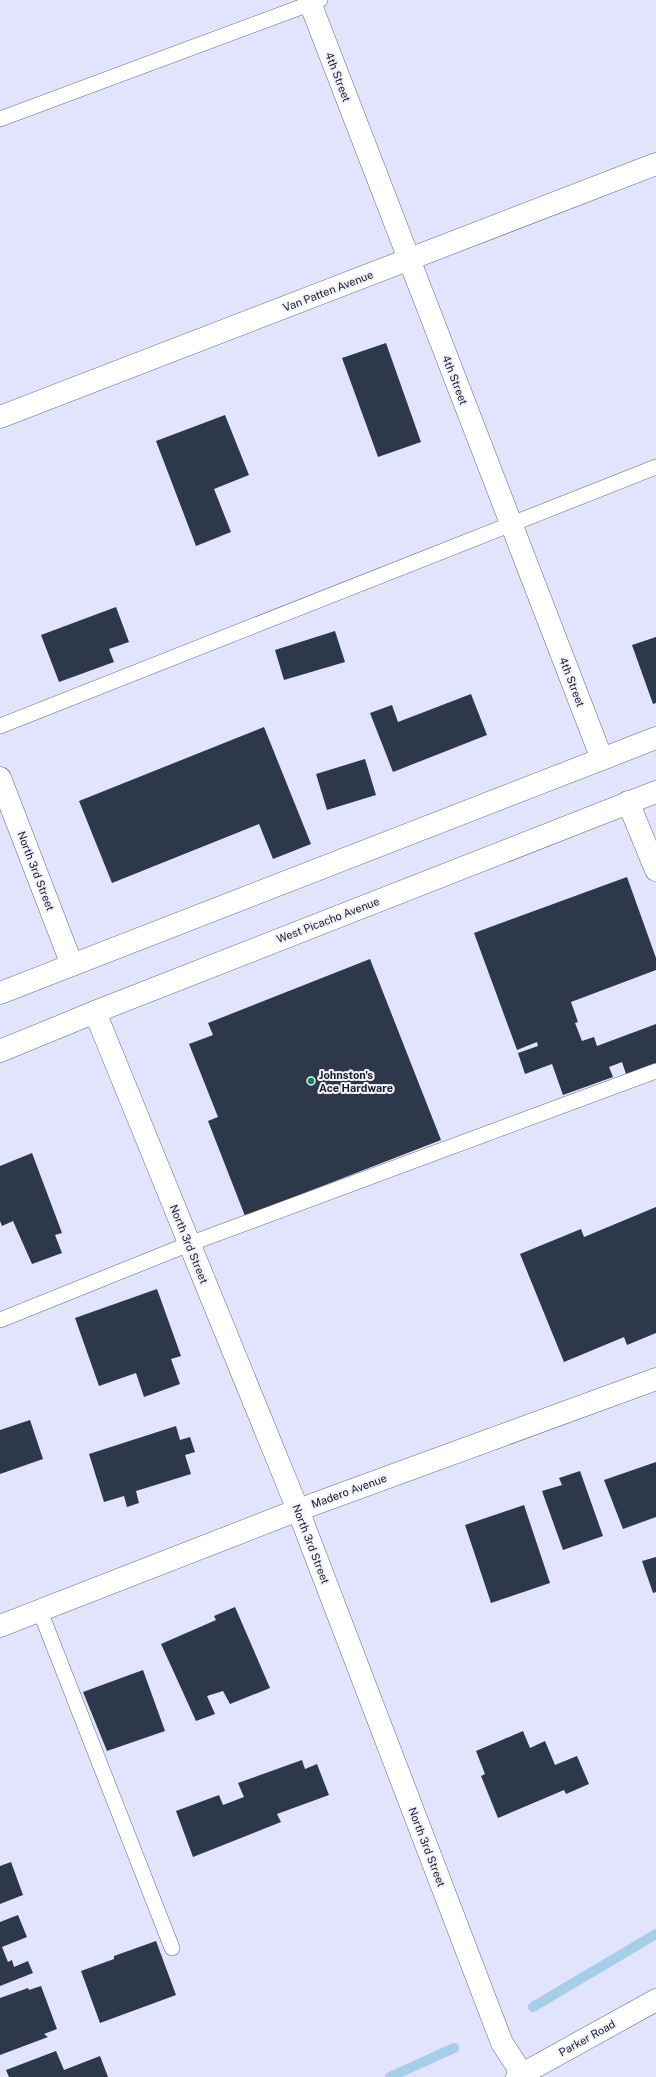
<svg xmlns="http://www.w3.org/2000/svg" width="656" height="2077" viewBox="0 0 656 2077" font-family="'Public Sans',sans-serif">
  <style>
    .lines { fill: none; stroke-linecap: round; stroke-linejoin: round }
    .stream { stroke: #a5cee8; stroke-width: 10 }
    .building { fill: #2d384a }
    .service-casing { stroke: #68697f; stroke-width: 16 }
    .minor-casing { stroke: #68697f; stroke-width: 23 }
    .primary-casing { stroke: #68697f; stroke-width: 23 }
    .service { stroke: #fff; stroke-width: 15 }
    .minor { stroke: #fff; stroke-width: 22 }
    .primary { stroke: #fff; stroke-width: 22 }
    .poi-dot { fill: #0d8160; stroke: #f2f2fd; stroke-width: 1.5 }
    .labels { text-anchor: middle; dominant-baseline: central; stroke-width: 4; stroke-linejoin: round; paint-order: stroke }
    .street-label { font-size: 11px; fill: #1a1b23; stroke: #f2f2fd }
    .poi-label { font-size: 11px; font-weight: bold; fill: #1a1b23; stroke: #f2f2fd; text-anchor: start }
  </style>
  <rect width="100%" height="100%" fill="#e2e4fd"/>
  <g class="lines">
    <g class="stream">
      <path d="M 533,2007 L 656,1934"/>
      <path d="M 390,2077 L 454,2048"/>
    </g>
  </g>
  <g class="building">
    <path d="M 386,343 L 421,442 L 378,457 L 342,358 Z"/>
    <path d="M 225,415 L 249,475 L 214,489 L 231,532 L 196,546 L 156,441 Z"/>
    <path d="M 116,607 L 129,642 L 109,649 L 114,662 L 59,682 L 41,635 Z"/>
    <path d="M 335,631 L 345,662 L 284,680 L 275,650 Z"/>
    <path d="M 656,637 L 656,703 L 653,704 L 632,645 Z"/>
    <path d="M 471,694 L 487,735 L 393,772 L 370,713 L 392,705 L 398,722 Z"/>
    <path d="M 264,727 L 311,844 L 273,859 L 259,824 L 112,883 L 79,801 Z"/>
    <path d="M 365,759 L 376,795 L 327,810 L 316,774 Z"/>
    <path d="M 627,877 L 656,958 L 656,970 L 571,1002 L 578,1022 L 575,1023 L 582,1041 L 594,1037 L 597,1046 L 656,1024 L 656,1070 L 628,1080 L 622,1062 L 609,1067 L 613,1077 L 563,1095 L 552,1064 L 525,1074 L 518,1053 L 538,1046 L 537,1042 L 517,1050 L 474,933 Z"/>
    <path d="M 370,959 L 441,1140 L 245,1216 L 208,1121 L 218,1117 L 189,1044 L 213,1035 L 208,1023 Z"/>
    <path d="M 32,1153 L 62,1233 L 55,1235 L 62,1253 L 32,1264 L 13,1221 L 2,1226 L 0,1221 L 0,1166 Z"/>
    <path d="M 656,1207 L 656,1333 L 627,1345 L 624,1337 L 564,1362 L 520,1254 L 581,1229 L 584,1237 Z"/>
    <path d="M 157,1289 L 181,1356 L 171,1359 L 180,1384 L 144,1397 L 136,1373 L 99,1386 L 75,1318 Z"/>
    <path d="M 30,1420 L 43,1459 L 0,1474 L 0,1430 Z"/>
    <path d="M 176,1426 L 180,1440 L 190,1437 L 195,1452 L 185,1455 L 191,1474 L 136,1491 L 139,1503 L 127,1507 L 124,1496 L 104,1502 L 89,1454 Z"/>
    <path d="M 656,1462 L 656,1517 L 623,1529 L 604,1480 Z"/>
    <path d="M 580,1471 L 603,1536 L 563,1550 L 542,1491 L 562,1485 L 559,1478 Z"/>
    <path d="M 524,1505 L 550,1583 L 491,1603 L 465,1525 Z"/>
    <path d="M 656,1557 L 656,1592 L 653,1593 L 642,1561 Z"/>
    <path d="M 235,1607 L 270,1688 L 230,1704 L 223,1691 L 207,1696 L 215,1714 L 196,1721 L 161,1644 L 216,1620 L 214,1616 Z"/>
    <path d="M 143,1670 L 165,1731 L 107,1751 L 83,1692 Z"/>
    <path d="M 523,1731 L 530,1748 L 545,1741 L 555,1765 L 577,1756 L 589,1784 L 566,1794 L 564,1790 L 498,1818 L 481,1776 L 485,1774 L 476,1751 Z"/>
    <path d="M 302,1760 L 305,1769 L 317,1764 L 329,1795 L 277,1814 L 281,1822 L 193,1857 L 176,1811 L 219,1795 L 223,1805 L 244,1797 L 238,1783 Z"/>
    <path d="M 11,1862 L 23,1895 L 0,1904 L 0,1866 Z"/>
    <path d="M 18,1915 L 27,1937 L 2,1947 L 8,1962 L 12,1960 L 14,1967 L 28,1961 L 33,1973 L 0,1986 L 0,1922 Z"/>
    <path d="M 156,1941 L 176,1995 L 100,2023 L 81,1971 L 114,1959 L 114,1956 Z"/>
    <path d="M 41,1986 L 57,2029 L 44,2034 L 48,2037 L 0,2055 L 0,1998 L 28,1988 L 29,1990 Z"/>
    <path d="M 56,2051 L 64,2070 L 100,2056 L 108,2077 L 9,2077 L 6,2070 Z"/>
  </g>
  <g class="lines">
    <g class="service-casing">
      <g id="service">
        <path d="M 0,119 L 320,0"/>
        <path d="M 0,726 L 656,467"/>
        <path d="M 0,1320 L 189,1244 L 656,1071"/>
        <path d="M 40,1611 L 172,1948"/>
      </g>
    </g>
    <g class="minor-casing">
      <g id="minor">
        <path d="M 309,0 L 602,759"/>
        <path d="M 0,417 L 656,164"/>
        <path d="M 0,778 L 72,965"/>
        <path d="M 628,802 L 656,870"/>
        <path d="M 95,1012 L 298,1510 L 502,2043 L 524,2077"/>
        <path d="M 0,1626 L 298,1510 L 656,1379"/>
        <path d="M 517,2077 L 656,2000"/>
      </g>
    </g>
    <g class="primary-casing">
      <g id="primary">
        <path d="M 0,993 L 656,738"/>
        <path d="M 0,1051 L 95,1012 L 656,792"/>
      </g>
    </g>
    <use href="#service" class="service"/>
    <use href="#minor" class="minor"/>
    <use href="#primary" class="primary"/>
  </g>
  <circle class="poi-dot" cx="311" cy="1081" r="4"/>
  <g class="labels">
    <g class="street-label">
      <text transform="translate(338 77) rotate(69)">4th Street</text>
      <text transform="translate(328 291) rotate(-21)">Van Patten Avenue</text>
      <text transform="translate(455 380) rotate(69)">4th Street</text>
      <text transform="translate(572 682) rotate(69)">4th Street</text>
      <text transform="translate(36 871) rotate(69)">North 3rd Street</text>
      <text transform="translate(328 920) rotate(-21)">West Picacho Avenue</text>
      <text transform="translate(189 1244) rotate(68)">North 3rd Street</text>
      <text transform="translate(349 1491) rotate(-20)">Madero Avenue</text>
      <text transform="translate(311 1544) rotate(69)">North 3rd Street</text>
      <text transform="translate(427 1847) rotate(69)">North 3rd Street</text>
      <text transform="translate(587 2038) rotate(-29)">Parker Road</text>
    </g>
    <g class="poi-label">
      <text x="319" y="1075">Johnston's<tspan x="319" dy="13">Ace Hardware</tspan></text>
    </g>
  </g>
</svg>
